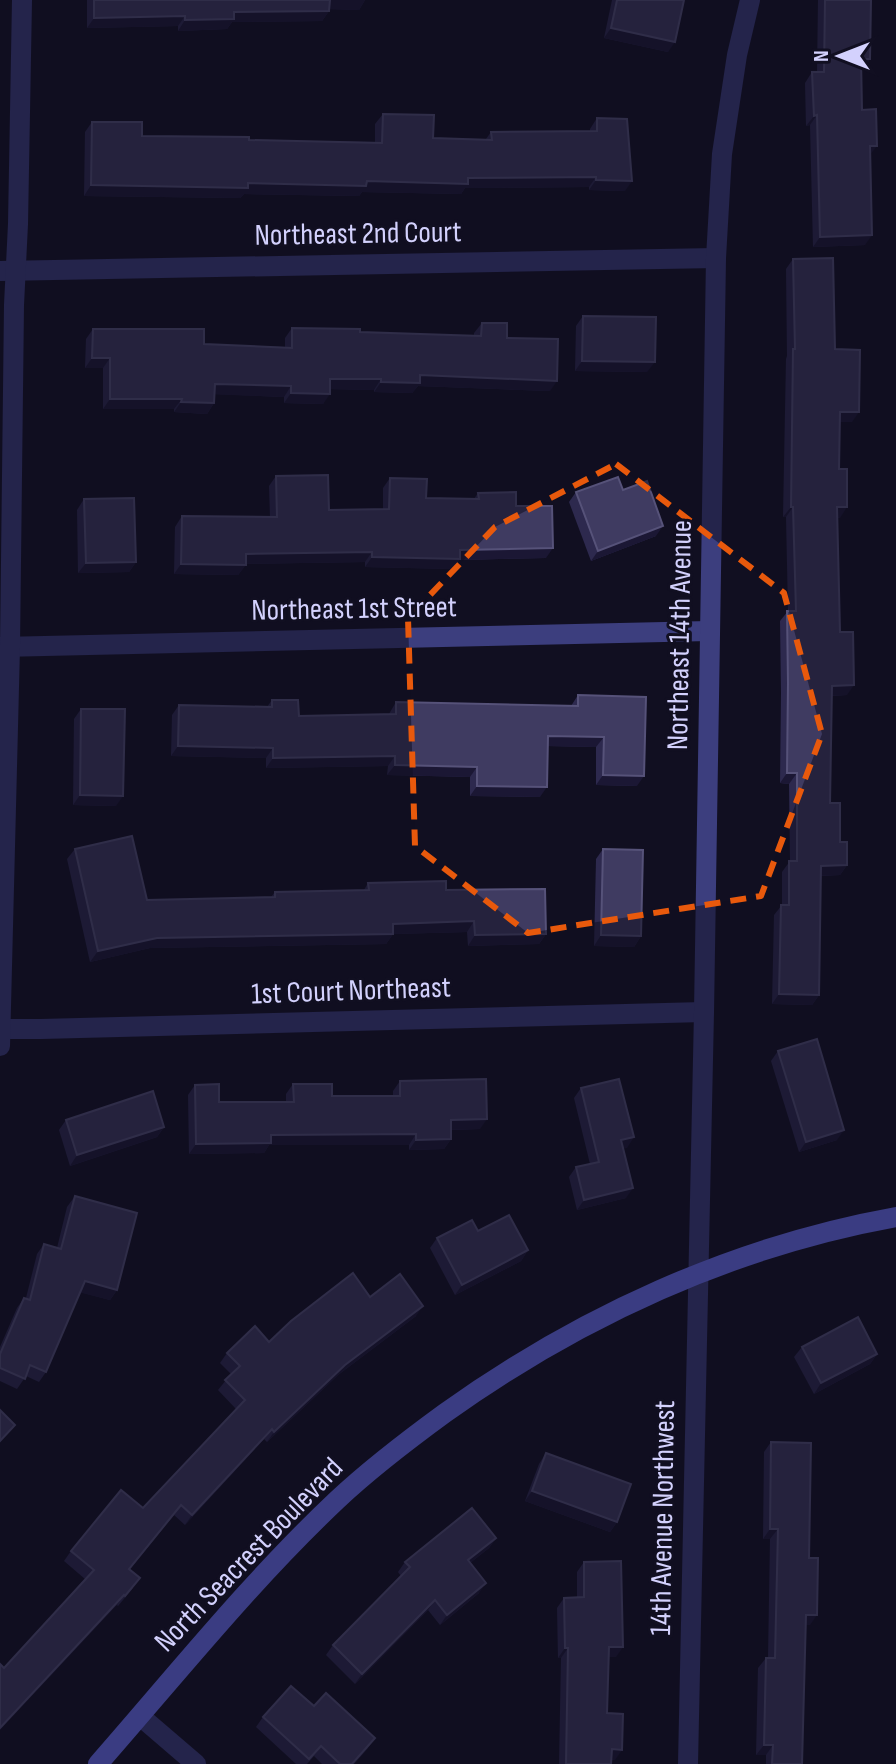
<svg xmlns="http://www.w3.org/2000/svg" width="896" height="1764" viewBox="0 0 896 1764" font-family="'Sofia Sans Condensed',sans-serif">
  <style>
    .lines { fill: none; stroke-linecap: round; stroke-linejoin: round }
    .street { stroke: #3c3e7e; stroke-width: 20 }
    .secondary { stroke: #6d74f8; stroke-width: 20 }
    .wall { fill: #2d294e }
    .shaded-wall { fill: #1b1734 }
    .building { fill: #3f3b61; stroke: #565279; stroke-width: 2 }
    .marked { fill: none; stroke: #e8590c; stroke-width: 6; stroke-dasharray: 16 10; stroke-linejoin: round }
    .labels { text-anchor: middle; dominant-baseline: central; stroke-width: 6; stroke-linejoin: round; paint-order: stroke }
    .street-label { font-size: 30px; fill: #d3d1fd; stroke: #110f21 }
  </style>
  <rect width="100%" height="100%" fill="#110f21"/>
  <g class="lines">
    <g class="street">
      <path d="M 0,271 L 716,258"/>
      <path d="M 0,647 L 709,631"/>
      <path d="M 0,1029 L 41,1029 L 704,1012"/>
      <path d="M 0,1046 L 10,647 L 14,305 L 18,224 L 22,0"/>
      <path d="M 140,1716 L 196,1764"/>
      <path d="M 688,1764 L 704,1012 L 716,258 L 722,154 L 737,55 L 750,0"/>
    </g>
    <path class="secondary" d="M 98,1764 C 176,1675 251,1581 337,1500 C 371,1468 408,1440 445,1413 C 579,1317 734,1246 896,1217"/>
  </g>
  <g class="wall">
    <path d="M 87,0 L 365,0 L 359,10 L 330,9 L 329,11 L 322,21 L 232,22 L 227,29 L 178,31 L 178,26 L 87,28 Z"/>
    <path d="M 612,0 L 684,0 L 668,52 L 604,38 Z"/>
    <path d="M 818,0 L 871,0 L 870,59 L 863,69 L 861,69 L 862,110 L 870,155 L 865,245 L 813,247 L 810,125 L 806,126 L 805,83 L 812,72 L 817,72 Z"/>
    <path d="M 383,114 L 433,138 L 486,139 L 491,132 L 590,131 L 590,129 L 597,118 L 625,191 L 589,190 L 589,187 L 465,188 L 461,194 L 362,192 L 359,196 L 244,194 L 240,198 L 84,196 L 85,132 L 92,122 L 142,136 L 249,140 L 375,142 L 375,124 Z"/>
    <path d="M 793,259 L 835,349 L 852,422 L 839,422 L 840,518 L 837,518 L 840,632 L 847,695 L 832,696 L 830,803 L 847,865 L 840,875 L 821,876 L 819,995 L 812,1005 L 772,1004 L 774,915 L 782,905 L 782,872 L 790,861 L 789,784 L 780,783 L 781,693 L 780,621 L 788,611 L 786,517 L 783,517 L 786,359 L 787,356 L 786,269 Z"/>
    <path d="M 583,316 L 647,372 L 575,371 L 576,326 Z"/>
    <path d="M 482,323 L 507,338 L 550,391 L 418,386 L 412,393 L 374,392 L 374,390 L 330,389 L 323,404 L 284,403 L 284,397 L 215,394 L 214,403 L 207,414 L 174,412 L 174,409 L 103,409 L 103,368 L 85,368 L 86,339 L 93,329 L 204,344 L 285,347 L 285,338 L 292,328 L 360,332 L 474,336 L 474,333 Z"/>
    <path d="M 276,476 L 329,510 L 383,509 L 383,488 L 390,478 L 426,498 L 474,499 L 478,493 L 516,506 L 546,558 L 459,560 L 453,569 L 365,567 L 365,562 L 246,564 L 238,575 L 174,574 L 175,527 L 182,516 L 270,517 L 269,486 Z"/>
    <path d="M 623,490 L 656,536 L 591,561 L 569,502 L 576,492 Z"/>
    <path d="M 84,499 L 136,562 L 129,572 L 78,573 L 77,510 Z"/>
    <path d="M 578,695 L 637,786 L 596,785 L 596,747 L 548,746 L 540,797 L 470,796 L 470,777 L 387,775 L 388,766 L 266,768 L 266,758 L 171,756 L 172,715 L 179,705 L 267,707 L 272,700 L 299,716 L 389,714 L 396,702 L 571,706 Z"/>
    <path d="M 81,709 L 116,806 L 73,805 L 74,719 Z"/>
    <path d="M 75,849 L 147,900 L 271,897 L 275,892 L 364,890 L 368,883 L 446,890 L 546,934 L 539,944 L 468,946 L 467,932 L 393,934 L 386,944 L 150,948 L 90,962 L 67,859 Z"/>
    <path d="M 603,849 L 641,936 L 634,947 L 594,946 L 596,859 Z"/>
    <path d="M 778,1051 L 837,1140 L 799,1152 L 771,1061 Z"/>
    <path d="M 400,1081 L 480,1129 L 451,1130 L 451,1139 L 444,1149 L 409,1150 L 409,1145 L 269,1145 L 264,1153 L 189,1154 L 188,1095 L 195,1085 L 219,1102 L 286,1102 L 286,1094 L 293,1084 L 332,1096 L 393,1096 L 393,1091 Z"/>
    <path d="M 581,1088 L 627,1148 L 623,1148 L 626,1198 L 577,1210 L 569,1177 L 576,1167 L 590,1164 L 574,1098 Z"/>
    <path d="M 66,1120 L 164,1127 L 157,1137 L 70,1166 L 59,1130 Z"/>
    <path d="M 75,1196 L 117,1290 L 110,1300 L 80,1292 L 46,1372 L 39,1382 L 26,1376 L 17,1389 L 0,1381 L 0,1347 L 17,1308 L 24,1298 L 26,1298 L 37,1254 L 44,1244 L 57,1248 L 67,1207 Z"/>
    <path d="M 478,1231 L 528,1250 L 521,1261 L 455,1295 L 430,1248 L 437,1238 Z"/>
    <path d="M 370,1297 L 416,1316 L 338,1375 L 267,1442 L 264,1439 L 185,1525 L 174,1515 L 130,1569 L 133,1588 L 118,1606 L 117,1605 L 4,1668 L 85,1579 L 64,1561 L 71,1551 L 143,1508 L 236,1409 L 218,1390 L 231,1374 L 220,1363 L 227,1353 L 269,1342 Z"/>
    <path d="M 802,1347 L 877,1354 L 870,1364 L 814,1394 L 794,1357 Z"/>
    <path d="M 771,1442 L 809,1558 L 810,1625 L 805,1625 L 802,1764 L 766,1764 L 766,1755 L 756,1755 L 758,1668 L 766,1658 L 768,1658 L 770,1539 L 763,1539 L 764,1452 Z"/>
    <path d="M 546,1453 L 617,1522 L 610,1532 L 525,1501 L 539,1464 Z"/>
    <path d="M 496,1538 L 489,1548 L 470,1563 L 479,1593 L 440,1625 L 428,1610 L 355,1684 L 326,1655 L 333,1645 L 401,1576 L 398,1572 L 405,1562 Z"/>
    <path d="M 584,1562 L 616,1657 L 609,1657 L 607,1713 L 615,1760 L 612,1760 L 611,1764 L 559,1764 L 561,1658 L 558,1658 L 557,1608 L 564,1598 L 577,1597 L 577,1572 Z"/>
    <path d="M 314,1706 L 368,1748 L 354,1764 L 322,1764 L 314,1756 L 307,1764 L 296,1764 L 256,1727 L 263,1717 Z"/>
  </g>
  <g class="shaded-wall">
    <path d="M 329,0 L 365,0 L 359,10 L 323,9 Z"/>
    <path d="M 329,11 L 322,21 L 232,22 L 227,29 L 178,31 L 185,20 L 234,12 Z"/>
    <path d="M 185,16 L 178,26 L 87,28 L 94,18 Z"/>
    <path d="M 611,28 L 675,42 L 668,52 L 604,38 Z"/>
    <path d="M 861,59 L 870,59 L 863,69 L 854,69 Z"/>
    <path d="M 817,115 L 810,125 L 806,126 L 814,116 Z"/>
    <path d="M 870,146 L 877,146 L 869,156 Z"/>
    <path d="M 596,177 L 589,187 L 465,188 L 461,194 L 362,192 L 359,196 L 244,194 L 240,198 L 84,196 L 91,185 L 367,181 L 468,178 Z"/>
    <path d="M 596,180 L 632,181 L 625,191 L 589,190 Z"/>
    <path d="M 872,235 L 865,245 L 813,247 L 820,237 Z"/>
    <path d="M 92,358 L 110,358 L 103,368 L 85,368 Z"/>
    <path d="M 582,361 L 655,362 L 647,372 L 575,371 Z"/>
    <path d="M 420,375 L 557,381 L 550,391 L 418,386 L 412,393 L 374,392 L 381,382 Z"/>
    <path d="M 330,379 L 381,379 L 374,390 L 323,389 Z"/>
    <path d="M 215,384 L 291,386 L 284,397 L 208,394 Z"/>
    <path d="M 291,393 L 330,394 L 323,404 L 284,403 Z"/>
    <path d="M 110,399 L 182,399 L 174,409 L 103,409 Z"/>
    <path d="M 181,402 L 214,403 L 207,414 L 174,412 Z"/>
    <path d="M 840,412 L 859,412 L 852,422 L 832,422 Z"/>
    <path d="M 791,507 L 793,507 L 786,517 L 783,517 Z"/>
    <path d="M 837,507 L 847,507 L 840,518 L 830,517 Z"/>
    <path d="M 663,526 L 656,536 L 591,561 L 598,551 Z"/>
    <path d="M 553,548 L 546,558 L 459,560 L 453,569 L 365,567 L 372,557 L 460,550 Z"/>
    <path d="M 372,552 L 365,562 L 238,564 L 246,554 Z"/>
    <path d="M 136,562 L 129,572 L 78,573 L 86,563 Z"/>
    <path d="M 181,564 L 246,565 L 238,575 L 174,574 Z"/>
    <path d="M 854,685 L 847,695 L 825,696 L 832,686 Z"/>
    <path d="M 548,736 L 604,737 L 596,747 L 541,746 Z"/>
    <path d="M 178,746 L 273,748 L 266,758 L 171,756 Z"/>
    <path d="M 395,756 L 388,766 L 266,768 L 273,758 Z"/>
    <path d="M 395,765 L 477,767 L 470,777 L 387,775 Z"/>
    <path d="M 787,773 L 797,773 L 789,784 L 780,783 Z"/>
    <path d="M 603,775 L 644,776 L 637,786 L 596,785 Z"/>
    <path d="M 477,786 L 547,787 L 540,797 L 470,796 Z"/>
    <path d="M 80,795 L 123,796 L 116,806 L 73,805 Z"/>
    <path d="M 847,865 L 840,875 L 814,876 L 821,866 Z"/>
    <path d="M 474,921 L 467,932 L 393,934 L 386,944 L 150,948 L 90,962 L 98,951 L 157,938 L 393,924 Z"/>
    <path d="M 546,934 L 539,944 L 468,946 L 475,935 Z"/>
    <path d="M 601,935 L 641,936 L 634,947 L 594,946 Z"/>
    <path d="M 779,994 L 819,995 L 812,1005 L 772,1004 Z"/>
    <path d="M 487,1119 L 480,1129 L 444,1130 L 451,1120 Z"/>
    <path d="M 164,1127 L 157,1137 L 70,1166 L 77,1155 Z"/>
    <path d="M 844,1130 L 837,1140 L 799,1152 L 806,1142 Z"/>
    <path d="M 416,1134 L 409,1145 L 269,1145 L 264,1153 L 189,1154 L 196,1144 L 271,1135 Z"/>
    <path d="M 634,1137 L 627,1148 L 614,1150 L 621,1140 Z"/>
    <path d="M 451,1139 L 444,1149 L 409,1150 L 416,1140 Z"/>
    <path d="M 633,1188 L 626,1198 L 577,1210 L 584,1200 Z"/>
    <path d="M 528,1250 L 521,1261 L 455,1295 L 462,1285 Z"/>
    <path d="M 85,1281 L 117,1290 L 110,1300 L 78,1292 Z"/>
    <path d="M 423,1306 L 416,1316 L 338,1375 L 267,1442 L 274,1432 L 345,1365 Z"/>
    <path d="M 877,1354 L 870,1364 L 814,1394 L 821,1383 Z"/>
    <path d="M 272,1429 L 264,1439 L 185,1525 L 192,1515 Z"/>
    <path d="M 532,1491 L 617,1522 L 610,1532 L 525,1501 Z"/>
    <path d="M 181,1505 L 174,1515 L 122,1579 L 129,1569 Z"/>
    <path d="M 770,1529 L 778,1529 L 770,1539 L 763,1539 Z"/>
    <path d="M 496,1538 L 489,1548 L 461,1570 L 468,1560 Z"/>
    <path d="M 486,1583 L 479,1593 L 440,1625 L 447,1615 Z"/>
    <path d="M 124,1595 L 117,1605 L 0,1730 L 0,1728 Z"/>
    <path d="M 435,1600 L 428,1610 L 355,1684 L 362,1674 Z"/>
    <path d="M 806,1615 L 817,1615 L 810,1625 L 799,1625 Z"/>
    <path d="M 609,1647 L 623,1647 L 616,1657 L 602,1657 Z"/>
    <path d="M 565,1648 L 568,1648 L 561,1658 L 558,1658 Z"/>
    <path d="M 375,1738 L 368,1748 L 354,1764 L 352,1764 Z"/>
    <path d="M 764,1745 L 773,1745 L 766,1755 L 756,1755 Z"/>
    <path d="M 612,1749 L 622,1750 L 615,1760 L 605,1759 Z"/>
  </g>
  <g class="building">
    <path d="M 94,0 L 330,0 L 329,11 L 234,12 L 234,19 L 185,20 L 185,16 L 94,18 Z"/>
    <path d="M 617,0 L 684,0 L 675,42 L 611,28 Z"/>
    <path d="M 825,0 L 871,0 L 870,59 L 861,59 L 862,110 L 876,109 L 877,146 L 870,146 L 872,235 L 820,237 L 817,115 L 814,116 L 812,72 L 824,72 Z"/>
    <path d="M 383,114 L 434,115 L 433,138 L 492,140 L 491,132 L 597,131 L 597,118 L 627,119 L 632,181 L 596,180 L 596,177 L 468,178 L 468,184 L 367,181 L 366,186 L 248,183 L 248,188 L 91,185 L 92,122 L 142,122 L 142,136 L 249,137 L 249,140 L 382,143 Z"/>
    <path d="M 833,258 L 835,349 L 860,350 L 859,412 L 840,412 L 839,469 L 847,469 L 847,507 L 837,507 L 840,632 L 853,632 L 854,685 L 832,686 L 830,803 L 840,803 L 840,842 L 847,842 L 847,865 L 821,866 L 819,995 L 779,994 L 781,905 L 789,905 L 789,861 L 797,861 L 797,773 L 787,773 L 788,683 L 787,611 L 796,611 L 793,507 L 791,507 L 793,349 L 795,349 L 793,259 Z"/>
    <path d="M 583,316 L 656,317 L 655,362 L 582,361 Z"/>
    <path d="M 482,323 L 507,323 L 507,338 L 558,339 L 557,381 L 420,375 L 420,383 L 381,382 L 381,379 L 330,379 L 330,394 L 291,393 L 291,386 L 215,384 L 214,403 L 181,402 L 182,399 L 110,399 L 110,358 L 92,358 L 93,329 L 204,329 L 204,344 L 292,348 L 292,328 L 360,329 L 360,332 L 481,336 Z"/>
    <path d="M 328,475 L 329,510 L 389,509 L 390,478 L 427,479 L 426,498 L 479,499 L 478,493 L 516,492 L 516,506 L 552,506 L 553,548 L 460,550 L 460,559 L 372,557 L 372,552 L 246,554 L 246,565 L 181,564 L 182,516 L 277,517 L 276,476 Z"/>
    <path d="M 618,477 L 623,490 L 647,481 L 663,526 L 598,551 L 576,492 Z"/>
    <path d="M 134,498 L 136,562 L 86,563 L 84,499 Z"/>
    <path d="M 578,695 L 646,697 L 644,776 L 603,775 L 604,737 L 548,736 L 547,787 L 477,786 L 477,767 L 395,765 L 395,756 L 273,758 L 273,748 L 178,746 L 179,705 L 272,707 L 272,700 L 298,700 L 299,716 L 396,714 L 396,702 L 578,706 Z"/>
    <path d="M 81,709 L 125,709 L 123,796 L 80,795 Z"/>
    <path d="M 132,836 L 147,900 L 275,897 L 275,892 L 369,890 L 368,883 L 446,881 L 446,890 L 545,889 L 546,934 L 475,935 L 474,921 L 393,924 L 393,934 L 157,938 L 98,951 L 75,849 Z"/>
    <path d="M 603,849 L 643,850 L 641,936 L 601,935 Z"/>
    <path d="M 817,1039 L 844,1130 L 806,1142 L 778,1051 Z"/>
    <path d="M 486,1079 L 487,1119 L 451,1120 L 451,1139 L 416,1140 L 416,1134 L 271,1135 L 271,1143 L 196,1144 L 195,1085 L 219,1084 L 219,1102 L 294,1102 L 293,1084 L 332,1084 L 332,1096 L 400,1096 L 400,1081 Z"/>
    <path d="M 619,1079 L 634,1137 L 621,1140 L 633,1188 L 584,1200 L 576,1167 L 599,1162 L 581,1088 Z"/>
    <path d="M 153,1091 L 164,1127 L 77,1155 L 66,1120 Z"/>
    <path d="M 75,1196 L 137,1213 L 117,1290 L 85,1281 L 46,1372 L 30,1365 L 25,1379 L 0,1368 L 0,1354 L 24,1298 L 30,1300 L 44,1244 L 61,1249 Z"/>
    <path d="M 509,1215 L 528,1250 L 462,1285 L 437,1238 L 472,1220 L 478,1231 Z"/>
    <path d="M 353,1273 L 370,1297 L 400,1274 L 423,1306 L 345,1365 L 274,1432 L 272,1429 L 192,1515 L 181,1505 L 129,1569 L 140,1578 L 125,1596 L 124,1595 L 0,1728 L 0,1664 L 4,1668 L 94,1570 L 71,1551 L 121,1490 L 143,1508 L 245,1400 L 225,1380 L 240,1366 L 227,1353 L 255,1326 L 269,1342 L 291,1321 Z"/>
    <path d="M 858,1317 L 877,1354 L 821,1383 L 802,1347 Z"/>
    <path d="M 0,1410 L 15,1425 L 0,1441 Z"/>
    <path d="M 771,1442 L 811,1443 L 809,1558 L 818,1558 L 817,1615 L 806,1615 L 802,1764 L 772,1764 L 773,1745 L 764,1745 L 766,1658 L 775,1658 L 778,1529 L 770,1529 Z"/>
    <path d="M 546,1453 L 631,1484 L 617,1522 L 532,1491 Z"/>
    <path d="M 472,1508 L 496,1538 L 468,1560 L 486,1583 L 447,1615 L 435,1600 L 362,1674 L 333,1645 L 410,1567 L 405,1562 Z"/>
    <path d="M 621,1561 L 623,1647 L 609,1647 L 607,1713 L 623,1714 L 622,1750 L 612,1749 L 611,1764 L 566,1764 L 568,1648 L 565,1648 L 564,1598 L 584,1597 L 584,1562 Z"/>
    <path d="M 291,1686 L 314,1706 L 326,1693 L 375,1738 L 352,1764 L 340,1764 L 321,1746 L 309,1759 L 263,1717 Z"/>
  </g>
  <path d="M0 0H896V1764H0ZM 616,464 L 784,593 L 822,734 L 761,896 L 528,933 L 415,846 L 408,618 L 495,527 Z" fill="#110f21" fill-opacity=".55" fill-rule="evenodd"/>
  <path class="marked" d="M 616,464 L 784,593 L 822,734 L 761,896 L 528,933 L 415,846 L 408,618 L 495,527 Z"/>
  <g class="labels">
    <g class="street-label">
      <text transform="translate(358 234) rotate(-1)">Northeast 2nd Court</text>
      <text transform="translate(354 609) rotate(-1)">Northeast 1st Street</text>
      <text transform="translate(680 635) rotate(-89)">Northeast 14th Avenue</text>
      <text transform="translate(351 991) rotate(-2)">1st Court Northeast</text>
      <text transform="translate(663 1518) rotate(-89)">14th Avenue Northwest</text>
      <text transform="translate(249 1555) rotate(-46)">North Seacrest Boulevard</text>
    </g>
  </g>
  <g transform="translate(840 56) rotate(270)" stroke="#110f21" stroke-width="6" paint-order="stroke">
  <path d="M0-6L14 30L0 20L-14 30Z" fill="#d3d1fd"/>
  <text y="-12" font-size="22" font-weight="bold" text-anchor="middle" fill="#d3d1fd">N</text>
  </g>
</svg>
